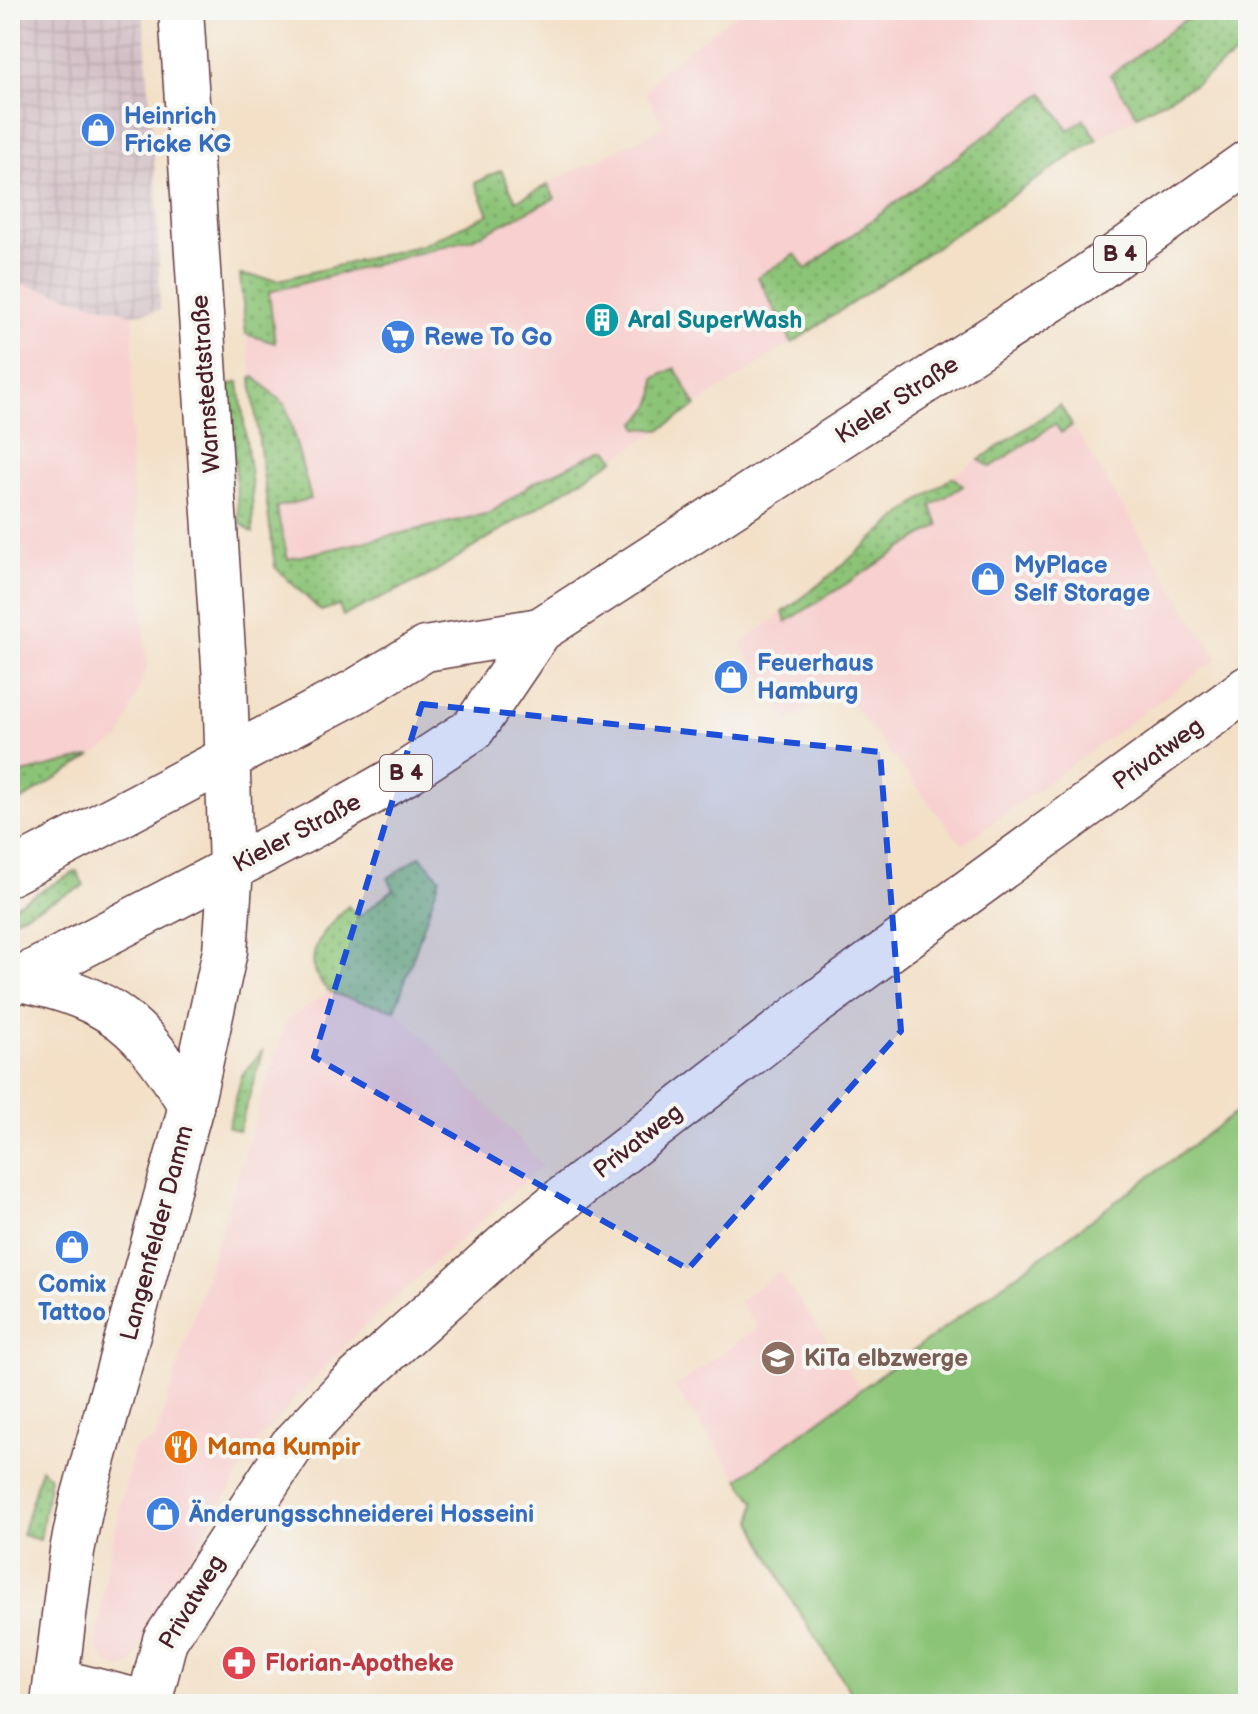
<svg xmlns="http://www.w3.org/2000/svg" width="1258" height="1714" viewBox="0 0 1258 1714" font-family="'Balsamiq Sans',sans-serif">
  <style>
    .built { fill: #f7d0cf }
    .industrial { fill: url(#industrial-grid) }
    .grass { fill: url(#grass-dots); stroke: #6b7251; stroke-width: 2 }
    .green { fill: #8cc477; stroke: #6b7251; stroke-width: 2 }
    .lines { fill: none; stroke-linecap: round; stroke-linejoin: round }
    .minor-casing { stroke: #633c42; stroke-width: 47 }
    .tertiary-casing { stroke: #633c42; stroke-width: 47 }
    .primary-casing { stroke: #633c42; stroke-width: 47 }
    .minor { stroke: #fff; stroke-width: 44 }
    .tertiary { stroke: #fff; stroke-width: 44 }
    .primary { stroke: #fff; stroke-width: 44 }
    .marked { fill: #1d4ed8; fill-opacity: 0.2; stroke: #1d4ed8; stroke-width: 6; stroke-dasharray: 16 10; stroke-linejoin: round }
    .labels { text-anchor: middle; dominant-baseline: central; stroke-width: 8; stroke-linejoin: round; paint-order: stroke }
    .shield { fill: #f6f6f2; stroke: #7e6067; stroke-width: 2 }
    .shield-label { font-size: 22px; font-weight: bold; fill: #4a1f2b }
    .shop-label { font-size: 24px; font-weight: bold; fill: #366cbe; stroke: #f6f6f2; text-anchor: start }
    .culture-label { font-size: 24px; font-weight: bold; fill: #0d838f; stroke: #f6f6f2; text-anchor: start }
    .street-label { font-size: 24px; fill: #4a1f2b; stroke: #f6f6f2 }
    .education-label { font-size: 24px; font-weight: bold; fill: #785e54; stroke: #f6f6f2; text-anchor: start }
    .food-label { font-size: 24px; font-weight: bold; fill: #c56008; stroke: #f6f6f2; text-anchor: start }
    .health-label { font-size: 24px; font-weight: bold; fill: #be3a42; stroke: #f6f6f2; text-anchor: start }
  </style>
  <defs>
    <pattern id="industrial-grid" width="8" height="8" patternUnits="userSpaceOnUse" patternTransform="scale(2)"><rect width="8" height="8" fill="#d2bec5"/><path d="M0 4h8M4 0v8" fill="none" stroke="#b6a3a9"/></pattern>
    <pattern id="grass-dots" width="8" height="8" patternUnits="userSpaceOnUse" patternTransform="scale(2)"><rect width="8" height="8" fill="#8cc477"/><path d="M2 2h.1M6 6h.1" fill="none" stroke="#749f62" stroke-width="1.8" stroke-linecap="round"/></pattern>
  </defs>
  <rect width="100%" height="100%" fill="#f6f6f2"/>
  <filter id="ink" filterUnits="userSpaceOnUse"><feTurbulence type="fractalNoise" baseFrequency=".0125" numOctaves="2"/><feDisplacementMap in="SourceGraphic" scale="16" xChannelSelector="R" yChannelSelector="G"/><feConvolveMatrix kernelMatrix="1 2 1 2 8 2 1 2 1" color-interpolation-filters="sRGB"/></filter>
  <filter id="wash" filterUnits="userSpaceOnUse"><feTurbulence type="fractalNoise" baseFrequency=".006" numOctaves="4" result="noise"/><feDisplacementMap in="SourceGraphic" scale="32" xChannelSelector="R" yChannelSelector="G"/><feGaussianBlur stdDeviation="1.8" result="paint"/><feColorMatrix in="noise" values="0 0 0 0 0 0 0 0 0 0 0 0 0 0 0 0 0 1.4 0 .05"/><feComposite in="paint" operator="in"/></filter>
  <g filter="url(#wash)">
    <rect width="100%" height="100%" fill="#f3e0c7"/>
    <g class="built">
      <path d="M 742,10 L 1248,10 L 1248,46 L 1194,85 L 1097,139 L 660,430 L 426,577 L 343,616 L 339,605 L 321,611 L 275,567 L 240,276 L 279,280 L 422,245 L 664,127 L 646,93 L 660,71 Z"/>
      <path d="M 10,281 L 134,314 L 130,455 L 147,666 L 120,739 L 22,800 L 10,804 Z"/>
      <path d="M 1060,405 L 1217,659 L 962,845 L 839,686 L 789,721 L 740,644 L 851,561 L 921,497 Z"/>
      <path d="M 330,991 L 399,1011 L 543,1165 L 361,1329 L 258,1440 L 186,1566 L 165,1593 L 133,1663 L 123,1669 L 108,1663 L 96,1647 L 107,1564 L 134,1448 L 155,1440 L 286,1021 Z"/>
      <path d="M 779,1272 L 862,1390 L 739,1479 L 674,1387 L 758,1328 L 739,1301 Z"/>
    </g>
    <path class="industrial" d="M 10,10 L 143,10 L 157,197 L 160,310 L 134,314 L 10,281 Z"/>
    <g class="grass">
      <path d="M 1198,10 L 1248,10 L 1248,46 L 1194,85 L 1137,115 L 1110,75 Z"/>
      <path d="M 1043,93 L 1069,130 L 1084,119 L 1097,139 L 792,343 L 758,277 L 795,254 L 806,269 Z"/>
      <path d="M 501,170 L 516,201 L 548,185 L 555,198 L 472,239 L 269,292 L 275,343 L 246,334 L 240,275 L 279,280 L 422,245 L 489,214 L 475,183 Z"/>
      <path d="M 675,368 L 696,406 L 660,430 L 638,428 L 636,422 C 651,411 657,398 655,378 Z"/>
      <path d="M 255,377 L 286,406 L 311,499 L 276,507 L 288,559 L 490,513 L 533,483 L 602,450 L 607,450 L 615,459 L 426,577 L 343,616 L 339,605 L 321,611 L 275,567 L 251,378 Z"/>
      <path d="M 239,382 L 252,486 L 253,533 L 239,522 L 229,385 Z"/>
      <path d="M 1060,405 L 1072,426 L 1061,433 L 1055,424 L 991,467 L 979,460 Z"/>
      <path d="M 953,477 L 963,486 L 931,506 L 939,525 L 786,622 L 783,612 C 843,570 892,516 953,477 Z"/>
      <path d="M 92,756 L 22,800 L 10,804 L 10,776 Z"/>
      <path d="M 420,856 L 440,878 L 395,1010 C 380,1005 339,999 328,990 C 295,960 324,929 348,906 L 358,917 L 394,889 L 388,878 Z"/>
      <path d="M 77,871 L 84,886 L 10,921 L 10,908 Z"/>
      <path d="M 263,1050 L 239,1131 L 228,1127 L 242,1075 Z"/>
      <path d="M 41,1468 L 50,1477 L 40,1540 L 22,1535 Z"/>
    </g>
    <path class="green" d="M 1248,1104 L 1248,1704 L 858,1704 L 791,1599 L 753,1523 L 755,1502 L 739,1479 Z"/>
  </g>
  <g filter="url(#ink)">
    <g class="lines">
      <g class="minor-casing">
        <g id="minor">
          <path d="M 57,1681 L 150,1704"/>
          <path d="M 149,1703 L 165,1640 L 291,1447 L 346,1389 L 518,1234 L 579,1186 L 816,1003 L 1248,688"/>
        </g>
      </g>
      <g class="tertiary-casing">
        <g id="tertiary">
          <path d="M 20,979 C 115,999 142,1026 191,1106"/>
          <path d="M 53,1704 L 72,1551 L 82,1502 L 191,1106 L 225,951 L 231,869 L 225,681 L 181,10"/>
        </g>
      </g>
      <g class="primary-casing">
        <g id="primary">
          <path d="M 10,873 L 356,691 L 425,649 L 540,630"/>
          <path d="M 10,984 L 320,822 L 406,773 L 473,729 L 540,630 L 1082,280 L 1248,162"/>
        </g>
      </g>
      <use href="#minor" class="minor"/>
      <use href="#tertiary" class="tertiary"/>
      <use href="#primary" class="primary"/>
    </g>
  </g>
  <path class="marked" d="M 422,704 L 880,752 L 901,1031 L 688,1269 L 314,1057 Z"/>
  <defs>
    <g id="shop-disc" transform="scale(1.8)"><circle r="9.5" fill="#3f7fe0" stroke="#f6f6f2"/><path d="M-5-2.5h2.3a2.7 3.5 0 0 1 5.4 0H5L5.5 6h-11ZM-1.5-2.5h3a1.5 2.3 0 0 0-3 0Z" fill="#fff"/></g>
    <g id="building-disc" transform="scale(1.8)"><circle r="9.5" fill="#0f9aa8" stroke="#f6f6f2"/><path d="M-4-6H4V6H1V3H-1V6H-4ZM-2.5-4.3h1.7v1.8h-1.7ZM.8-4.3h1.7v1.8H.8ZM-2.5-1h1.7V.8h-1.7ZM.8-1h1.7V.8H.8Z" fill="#fff"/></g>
    <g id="supermarket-disc" transform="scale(1.8)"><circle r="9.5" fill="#3f7fe0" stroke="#f6f6f2"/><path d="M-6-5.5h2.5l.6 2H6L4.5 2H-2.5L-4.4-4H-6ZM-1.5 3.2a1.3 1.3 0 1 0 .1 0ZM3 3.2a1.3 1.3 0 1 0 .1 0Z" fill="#fff"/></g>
    <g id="school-disc" transform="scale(1.8)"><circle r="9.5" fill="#8d6e63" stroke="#f6f6f2"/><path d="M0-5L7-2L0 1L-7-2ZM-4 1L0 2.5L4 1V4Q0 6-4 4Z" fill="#fff"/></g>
    <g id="restaurant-disc" transform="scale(1.8)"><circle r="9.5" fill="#e8710a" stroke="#f6f6f2"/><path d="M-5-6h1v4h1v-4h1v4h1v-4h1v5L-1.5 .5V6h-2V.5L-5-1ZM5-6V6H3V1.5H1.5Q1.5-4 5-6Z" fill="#fff"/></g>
    <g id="pharmacy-disc" transform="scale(1.8)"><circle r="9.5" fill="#e0444e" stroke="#f6f6f2"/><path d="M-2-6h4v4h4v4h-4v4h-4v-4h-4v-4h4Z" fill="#fff"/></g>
  </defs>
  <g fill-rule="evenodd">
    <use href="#shop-disc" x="98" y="130"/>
    <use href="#building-disc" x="602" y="320"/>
    <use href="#supermarket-disc" x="398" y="337"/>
    <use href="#shop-disc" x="988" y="579"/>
    <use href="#shop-disc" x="731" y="677"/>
    <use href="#shop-disc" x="72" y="1247"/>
    <use href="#school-disc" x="778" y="1358"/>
    <use href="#restaurant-disc" x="181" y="1447"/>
    <use href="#shop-disc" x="163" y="1514"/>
    <use href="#pharmacy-disc" x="239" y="1663"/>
  </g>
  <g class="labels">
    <g class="shield">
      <rect x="1094" y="236" width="52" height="36" rx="6"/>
      <rect x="380" y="755" width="52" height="36" rx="6"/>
    </g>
    <g class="shield-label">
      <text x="1120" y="254">B 4</text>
      <text x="406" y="773">B 4</text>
    </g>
    <g class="shop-label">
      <text x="124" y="116">Heinrich<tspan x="124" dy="28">Fricke KG</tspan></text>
      <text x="424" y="337">Rewe To Go</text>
      <text x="1014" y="565">MyPlace<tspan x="1014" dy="28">Self Storage</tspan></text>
      <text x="757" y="663">Feuerhaus<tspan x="757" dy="28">Hamburg</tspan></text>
      <text x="72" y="1284" text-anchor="middle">Comix<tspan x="72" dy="28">Tattoo</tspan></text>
      <text x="189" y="1514">Änderungsschneiderei Hosseini</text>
    </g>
    <g class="culture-label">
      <text x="628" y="320">Aral SuperWash</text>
    </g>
    <g class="street-label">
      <text transform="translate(206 384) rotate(-94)">Warnstedtstraße</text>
      <text transform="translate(897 400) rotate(-33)">Kieler Straße</text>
      <text transform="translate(1158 754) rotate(-36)">Privatweg</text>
      <text transform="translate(297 833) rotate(-28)">Kieler Straße</text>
      <text transform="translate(638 1141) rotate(-38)">Privatweg</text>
      <text transform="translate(157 1233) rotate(-75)">Langenfelder Damm</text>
      <text transform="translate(192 1602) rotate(-59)">Privatweg</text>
    </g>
    <g class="education-label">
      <text x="804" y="1358">KiTa elbzwerge</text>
    </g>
    <g class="food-label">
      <text x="207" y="1447">Mama Kumpir</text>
    </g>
    <g class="health-label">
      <text x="265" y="1663">Florian-Apotheke</text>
    </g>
  </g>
  <rect width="1258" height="1714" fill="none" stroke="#f6f6f2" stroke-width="40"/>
</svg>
